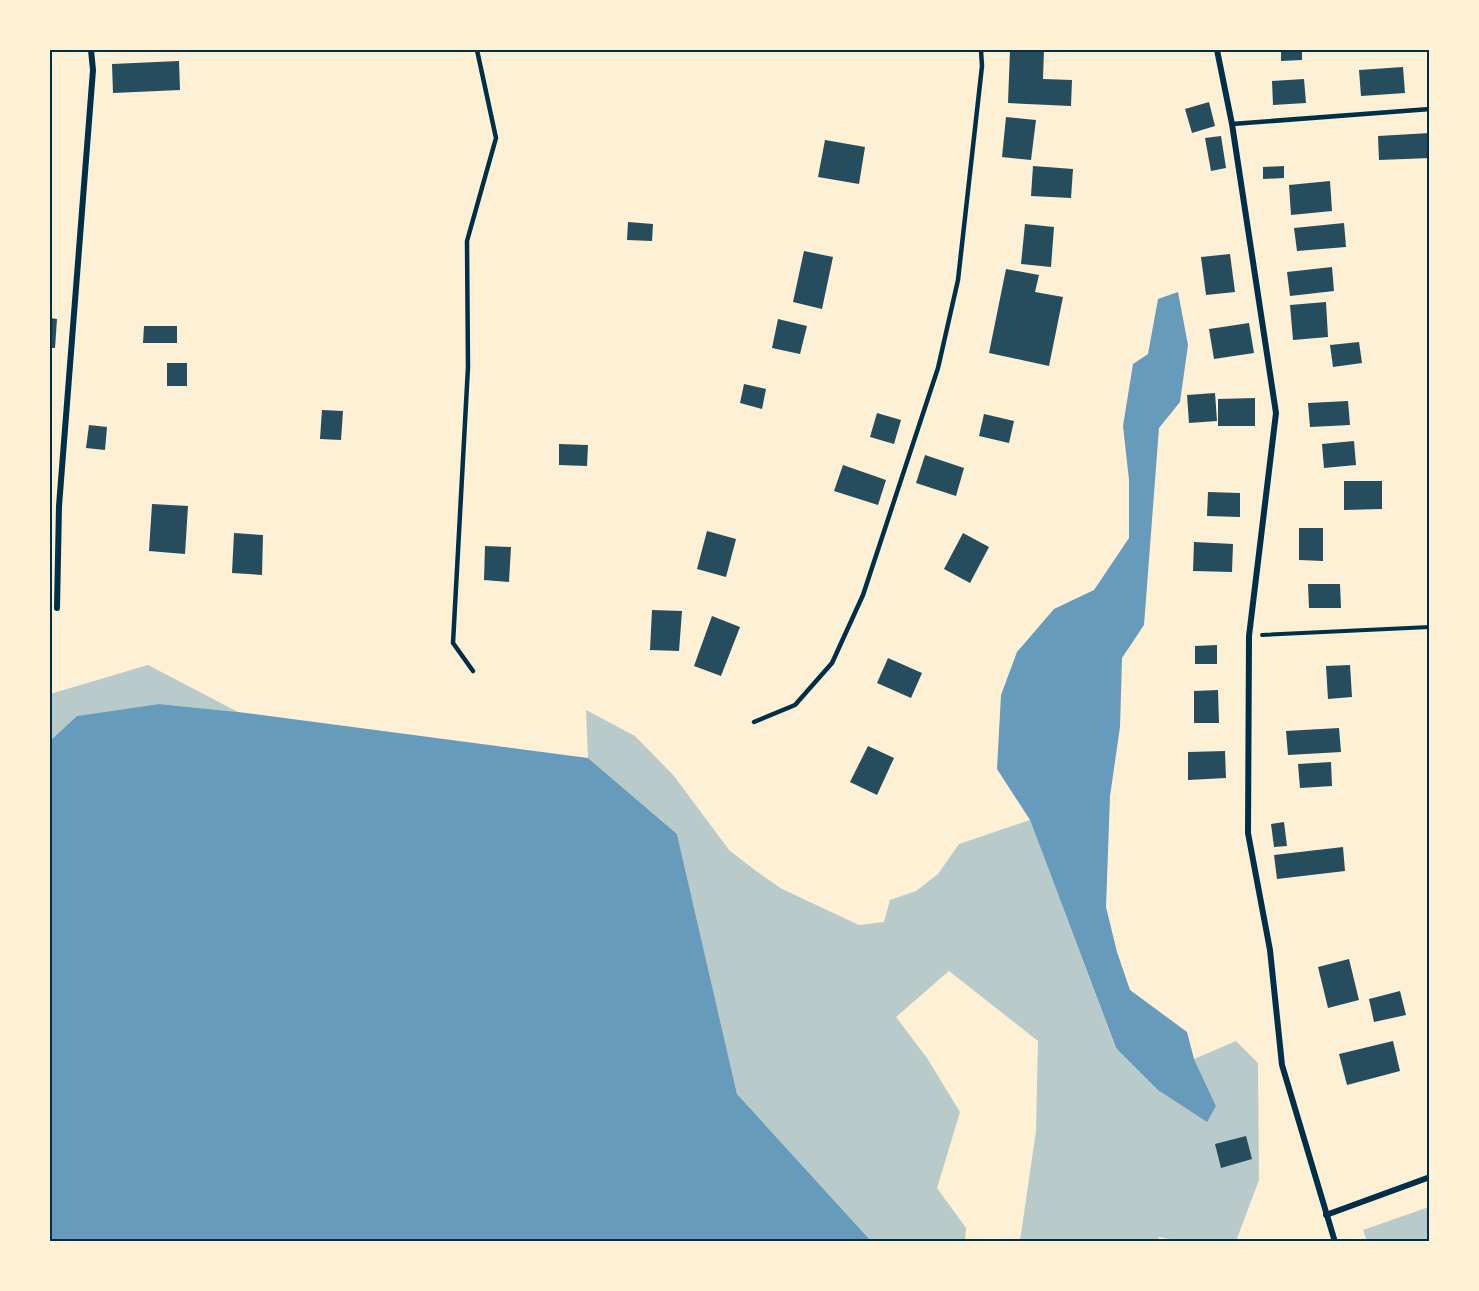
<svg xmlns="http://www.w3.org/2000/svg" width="1479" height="1291" viewBox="0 0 1479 1291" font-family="'Sofia Sans Condensed',sans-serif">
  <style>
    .green { fill: #b9caca }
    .water { fill: #669bbc }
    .building { fill: #264d5e }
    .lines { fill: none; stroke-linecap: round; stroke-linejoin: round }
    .path { stroke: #003049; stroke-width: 4 }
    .service { stroke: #003049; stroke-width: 4.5 }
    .minor { stroke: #003049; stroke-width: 6 }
    .neatline { fill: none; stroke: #003049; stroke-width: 2 }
  </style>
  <rect width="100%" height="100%" fill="#fdf0d5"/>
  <g class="green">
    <path d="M 148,665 L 238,712 L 159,704 L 78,716 L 50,741 L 50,694 Z"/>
    <path d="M 586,710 L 635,736 L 674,776 L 729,850 L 756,871 L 782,889 L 859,925 L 884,922 L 890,900 L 916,891 L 938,874 L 959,844 L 1030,820 L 1116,1049 L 1216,1106 L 1194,1059 L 1236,1041 L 1258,1063 L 1259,1180 L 1236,1241 L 1181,1241 L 1159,1237 L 1158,1242 L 1020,1241 L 1036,1131 L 1038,1041 L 949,971 L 896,1017 L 927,1058 L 960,1112 L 937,1188 L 966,1228 L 965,1241 L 871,1241 L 737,1094 L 677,834 L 588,758 Z"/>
    <path d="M 1429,1207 L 1429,1241 L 1367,1241 L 1363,1230 Z"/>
  </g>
  <g class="water">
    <path d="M 1178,292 L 1188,345 L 1180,402 L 1159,428 L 1144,625 L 1122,658 L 1120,727 L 1110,796 L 1106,907 L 1117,952 L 1130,990 L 1187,1032 L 1194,1059 L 1216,1106 L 1207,1122 L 1158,1090 L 1116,1048 L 1030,820 L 997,769 L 1001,695 L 1017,652 L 1054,609 L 1094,590 L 1129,538 L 1129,480 L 1123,426 L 1133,364 L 1148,354 L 1158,299 Z"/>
    <path d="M 159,704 L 238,712 L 588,758 L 677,834 L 737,1094 L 871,1241 L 50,1241 L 50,741 L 77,716 Z"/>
  </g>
  <g class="building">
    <path d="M 1010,50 L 1044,50 L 1043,79 L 1072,80 L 1071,106 L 1008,103 Z"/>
    <path d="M 1281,50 L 1302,50 L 1302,60 L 1281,61 Z"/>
    <path d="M 179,61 L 180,90 L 113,93 L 112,64 Z"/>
    <path d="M 1403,67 L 1405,93 L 1361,96 L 1359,70 Z"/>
    <path d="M 1304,79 L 1306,103 L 1273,105 L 1272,81 Z"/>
    <path d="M 1209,102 L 1215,126 L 1192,133 L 1185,109 Z"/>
    <path d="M 1006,117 L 1036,120 L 1031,160 L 1002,157 Z"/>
    <path d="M 1430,133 L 1430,158 L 1379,160 L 1378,136 Z"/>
    <path d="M 1221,136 L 1226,168 L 1211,171 L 1205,138 Z"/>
    <path d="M 825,140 L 865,147 L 859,184 L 818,177 Z"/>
    <path d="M 1033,166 L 1073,169 L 1071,198 L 1031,196 Z"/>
    <path d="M 1284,166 L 1284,178 L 1263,179 L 1263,167 Z"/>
    <path d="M 1330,181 L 1332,211 L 1291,215 L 1289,185 Z"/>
    <path d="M 628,222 L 653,224 L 652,241 L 627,240 Z"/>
    <path d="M 1344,223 L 1346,247 L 1297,251 L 1294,228 Z"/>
    <path d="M 1025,224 L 1054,227 L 1051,267 L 1021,264 Z"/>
    <path d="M 804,251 L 833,257 L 822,309 L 793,302 Z"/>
    <path d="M 1230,254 L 1235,292 L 1206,295 L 1201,257 Z"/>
    <path d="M 1332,267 L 1334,291 L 1290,296 L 1287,272 Z"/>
    <path d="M 1006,269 L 1039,275 L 1035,292 L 1063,297 L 1049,366 L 989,353 Z"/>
    <path d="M 1326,302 L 1328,337 L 1293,340 L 1290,305 Z"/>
    <path d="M 50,318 L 57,319 L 55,348 L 50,348 Z"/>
    <path d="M 778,319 L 807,326 L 800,354 L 772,348 Z"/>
    <path d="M 1249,323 L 1254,353 L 1214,359 L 1209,329 Z"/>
    <path d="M 144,326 L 177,326 L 177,343 L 143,343 Z"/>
    <path d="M 1359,342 L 1362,363 L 1333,367 L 1330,345 Z"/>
    <rect x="167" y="363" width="20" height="23"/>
    <path d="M 744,384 L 766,389 L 762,409 L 740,403 Z"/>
    <path d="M 1215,393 L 1217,421 L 1189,423 L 1187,395 Z"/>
    <path d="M 1255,398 L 1255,426 L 1218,426 L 1218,399 Z"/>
    <path d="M 1348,401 L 1350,425 L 1310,427 L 1308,403 Z"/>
    <path d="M 322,410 L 343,411 L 341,440 L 320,439 Z"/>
    <path d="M 877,413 L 901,420 L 894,444 L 870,437 Z"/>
    <path d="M 984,414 L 1014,421 L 1009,443 L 979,436 Z"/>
    <path d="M 89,425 L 107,427 L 105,450 L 86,448 Z"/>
    <path d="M 1354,441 L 1356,465 L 1324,468 L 1322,444 Z"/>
    <path d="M 559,444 L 588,445 L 587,466 L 559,465 Z"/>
    <path d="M 925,455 L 964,468 L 956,496 L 916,483 Z"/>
    <path d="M 843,465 L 886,480 L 878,505 L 834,491 Z"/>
    <path d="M 1344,481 L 1382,481 L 1382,509 L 1344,510 Z"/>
    <path d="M 1208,492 L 1240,493 L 1240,517 L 1207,516 Z"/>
    <path d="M 152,504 L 188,506 L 185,554 L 149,551 Z"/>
    <path d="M 1299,528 L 1323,528 L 1323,561 L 1299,560 Z"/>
    <path d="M 707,531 L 736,539 L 726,577 L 697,569 Z"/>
    <path d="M 234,533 L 263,535 L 262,575 L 232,573 Z"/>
    <path d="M 963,533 L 989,547 L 970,583 L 944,569 Z"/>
    <path d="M 1194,542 L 1233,544 L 1232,572 L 1193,571 Z"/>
    <path d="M 485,546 L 511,547 L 509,582 L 484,580 Z"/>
    <path d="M 1308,584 L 1340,584 L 1341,608 L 1309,608 Z"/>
    <path d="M 652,610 L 682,611 L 679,651 L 650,650 Z"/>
    <path d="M 712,616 L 740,627 L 721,676 L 694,666 Z"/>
    <path d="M 1217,645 L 1217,664 L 1195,664 L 1195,646 Z"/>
    <path d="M 888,658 L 922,673 L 911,698 L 877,683 Z"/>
    <path d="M 1350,665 L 1352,697 L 1328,699 L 1326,666 Z"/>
    <path d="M 1218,690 L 1219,723 L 1194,723 L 1194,691 Z"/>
    <path d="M 1339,728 L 1341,752 L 1288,755 L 1286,731 Z"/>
    <path d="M 868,746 L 894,758 L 877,795 L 850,782 Z"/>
    <path d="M 1225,751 L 1226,778 L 1188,780 L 1188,752 Z"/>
    <path d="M 1331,762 L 1332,786 L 1300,788 L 1298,764 Z"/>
    <path d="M 1284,822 L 1287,846 L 1274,847 L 1271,824 Z"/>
    <path d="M 1343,847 L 1345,871 L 1277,879 L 1274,855 Z"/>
    <path d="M 1349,959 L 1359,1000 L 1328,1008 L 1318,967 Z"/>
    <path d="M 1400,991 L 1406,1015 L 1374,1022 L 1369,999 Z"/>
    <path d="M 1393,1041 L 1400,1071 L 1347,1085 L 1339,1054 Z"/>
    <path d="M 1246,1136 L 1252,1159 L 1221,1168 L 1215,1144 Z"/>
  </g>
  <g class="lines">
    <path class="path" d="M 1262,635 L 1430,627"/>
    <g class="service">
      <path d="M 1232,124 L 1430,109"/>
      <path d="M 473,671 L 453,643 L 468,367 L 467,241 L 496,138 L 477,50"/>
      <path d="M 754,722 L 795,705 L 832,663 L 863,595 L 938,368 L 958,280 L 982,66 L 981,50"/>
    </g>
    <g class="minor">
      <path d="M 1217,50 L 1232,124 L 1276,413 L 1249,636 L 1248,833 L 1270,950 L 1282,1065 L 1335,1242"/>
      <path d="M 57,608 L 59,506 L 93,70 L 91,50"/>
      <path d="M 1326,1215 L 1430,1177"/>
    </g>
  </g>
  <rect width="1479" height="1291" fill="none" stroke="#fdf0d5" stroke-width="102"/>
  <rect x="51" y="51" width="1377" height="1189" class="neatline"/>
</svg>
